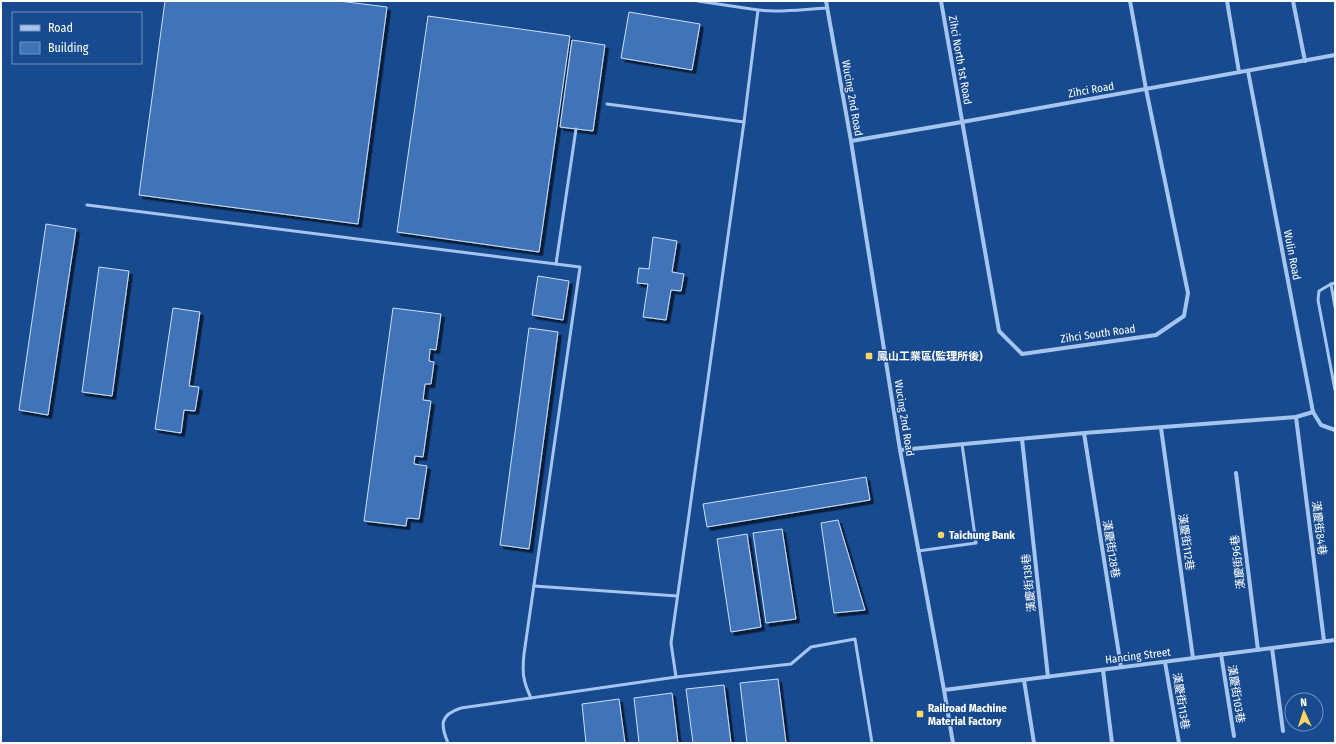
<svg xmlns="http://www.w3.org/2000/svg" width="1336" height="744" viewBox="0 0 1336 744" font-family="'Fira Sans Condensed','Noto Sans TC',sans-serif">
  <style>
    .building { fill: #4173b8; stroke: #cce0fb; filter: url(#shadow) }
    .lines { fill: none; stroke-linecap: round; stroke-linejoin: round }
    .lane { stroke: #a5c5ef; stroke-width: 3 }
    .street { stroke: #a5c5ef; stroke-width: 4 }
    .poi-dot { fill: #ffd664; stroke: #184a90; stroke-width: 1.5 }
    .labels { text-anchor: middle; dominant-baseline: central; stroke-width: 3; stroke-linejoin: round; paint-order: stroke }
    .street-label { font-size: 11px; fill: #fff; stroke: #184a90 }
    .poi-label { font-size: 11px; font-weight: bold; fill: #fff; stroke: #184a90; text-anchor: start }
  </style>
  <defs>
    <filter id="shadow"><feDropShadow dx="3.5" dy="3.5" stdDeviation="0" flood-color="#0009"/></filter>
  </defs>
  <rect width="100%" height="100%" fill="#184a90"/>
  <g class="building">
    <path d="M 165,1 L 339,1 L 387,7 L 358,224 L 139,195 Z"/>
    <path d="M 629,12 L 700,24 L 692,70 L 621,58 Z"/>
    <path d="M 428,16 L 570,36 L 539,252 L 397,232 Z"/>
    <path d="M 572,40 L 605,45 L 593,131 L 560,127 Z"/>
    <path d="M 46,224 L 76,229 L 48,415 L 19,410 Z"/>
    <path d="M 653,237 L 677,241 L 672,272 L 684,274 L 681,291 L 671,290 L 666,320 L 643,317 L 648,284 L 637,283 L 639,268 L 649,269 Z"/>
    <path d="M 99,267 L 129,271 L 112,396 L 82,392 Z"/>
    <path d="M 538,276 L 569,281 L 563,320 L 532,315 Z"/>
    <path d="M 173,308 L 200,312 L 189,386 L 199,387 L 195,411 L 184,410 L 181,433 L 155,429 Z"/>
    <path d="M 393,308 L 441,314 L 436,350 L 430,349 L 429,361 L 434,362 L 431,384 L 425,384 L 423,400 L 431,401 L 423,457 L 415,456 L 414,464 L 427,466 L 419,519 L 407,518 L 406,526 L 364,521 Z"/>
    <path d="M 529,328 L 558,332 L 529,549 L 500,545 Z"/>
    <path d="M 866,477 L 870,500 L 707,527 L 703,504 Z"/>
    <path d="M 838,520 L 865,610 L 834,613 L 821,523 Z"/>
    <path d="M 782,529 L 796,619 L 766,623 L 753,533 Z"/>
    <path d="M 747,534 L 761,627 L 731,632 L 717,539 Z"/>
    <path d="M 778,679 L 786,743 L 747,743 L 740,683 Z"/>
    <path d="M 724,685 L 731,743 L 693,743 L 686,689 Z"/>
    <path d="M 672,693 L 678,743 L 639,743 L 634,698 Z"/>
    <path d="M 619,699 L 625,743 L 586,743 L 582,704 Z"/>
  </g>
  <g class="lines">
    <g class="lane">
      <path d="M 758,10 C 780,13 804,9 827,8"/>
      <path d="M 607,104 L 744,122"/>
      <path d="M 87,205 L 580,267 L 524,654 C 522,673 523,681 531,698"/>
      <path d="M 556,264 L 576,129"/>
      <path d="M 1335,283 L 1331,284 L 1319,291 L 1318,300 L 1335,390"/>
      <path d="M 1331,284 L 1335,307"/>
      <path d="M 918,551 L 976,543 L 962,444"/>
      <path d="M 534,586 L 677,596"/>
      <path d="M 676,677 L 671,643 L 744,122 L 758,10 L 698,1"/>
      <path d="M 448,743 C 440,724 440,715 461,708 L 676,677 L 791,664 L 811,647 L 855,639 L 872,743"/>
    </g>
    <g class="street">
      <path d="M 826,1 L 851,141 L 900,450 L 944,690 L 953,743"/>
      <path d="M 941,1 L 999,331 L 1022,354 L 1156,335 L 1184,316 L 1188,293 L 1146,89 L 1130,1"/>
      <path d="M 1227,1 L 1239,72"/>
      <path d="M 1293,1 L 1305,61"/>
      <path d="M 1248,71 L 1313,412 L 1321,425 L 1335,430"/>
      <path d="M 851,141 L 962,122 L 1335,55"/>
      <path d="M 1296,417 L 1324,641"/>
      <path d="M 1161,428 L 1193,658"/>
      <path d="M 1084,433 L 1121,667"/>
      <path d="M 1022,439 L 1048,677"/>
      <path d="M 900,450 L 1084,433 L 1296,417 L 1313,412"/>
      <path d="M 1236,473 L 1258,650"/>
      <path d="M 1272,648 L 1283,731"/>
      <path d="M 1221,654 L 1234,736"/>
      <path d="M 1165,662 L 1179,743"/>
      <path d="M 1103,670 L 1112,743"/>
      <path d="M 1024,680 L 1034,743"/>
      <path d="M 944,690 L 1335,640"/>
    </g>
  </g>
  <g class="poi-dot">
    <rect x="865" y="352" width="8" height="8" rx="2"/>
    <circle cx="941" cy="535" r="4"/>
    <rect x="916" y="710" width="8" height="8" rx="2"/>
  </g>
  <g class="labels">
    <g class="street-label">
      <text transform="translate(960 60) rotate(80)">Zihci North 1st Road</text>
      <text transform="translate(1091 90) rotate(-10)">Zihci Road</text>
      <text transform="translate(852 98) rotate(80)">Wucing 2nd Road</text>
      <text transform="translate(1292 255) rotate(79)">Wulin Road</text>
      <text transform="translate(1098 334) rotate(-8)">Zihci South Road</text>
      <text transform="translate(904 418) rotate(81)">Wucing 2nd Road</text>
      <text transform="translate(1319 528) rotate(83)">漢慶街84巷</text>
      <text transform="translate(1186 542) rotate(82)">漢慶街112巷</text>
      <text transform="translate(1111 549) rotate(81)">漢慶街128巷</text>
      <text transform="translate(1238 562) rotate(-97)">漢慶街96巷</text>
      <text transform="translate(1029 583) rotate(-96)">漢慶街138巷</text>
      <text transform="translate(1138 656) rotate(-7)">Hancing Street</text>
      <text transform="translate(1236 694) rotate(81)">漢慶街103巷</text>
      <text transform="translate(1181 701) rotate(81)">漢慶街113巷</text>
    </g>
    <g class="poi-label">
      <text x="877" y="356">鳳山工業區(監理所後)</text>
      <text x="949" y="535">Taichung Bank</text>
      <text x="928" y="708">Railroad Machine<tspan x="928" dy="13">Material Factory</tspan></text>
    </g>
  </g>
  <rect width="1336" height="744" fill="none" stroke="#ffffff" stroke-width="4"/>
  <rect x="12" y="12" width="130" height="52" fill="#184a90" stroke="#7492bc"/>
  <rect x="20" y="25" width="20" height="6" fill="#a5c5ef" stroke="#7492bc"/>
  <text x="48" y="32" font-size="12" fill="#ffffff">Road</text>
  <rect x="20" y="42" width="20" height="12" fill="#4173b8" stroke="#7492bc"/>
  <text x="48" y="52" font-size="12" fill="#ffffff">Building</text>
  <g transform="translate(1304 712) rotate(357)"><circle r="19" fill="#184a90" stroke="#7492bc"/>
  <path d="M0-3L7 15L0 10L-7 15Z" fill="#ffd664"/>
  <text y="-6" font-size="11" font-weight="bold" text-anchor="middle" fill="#ffffff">N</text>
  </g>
</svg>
